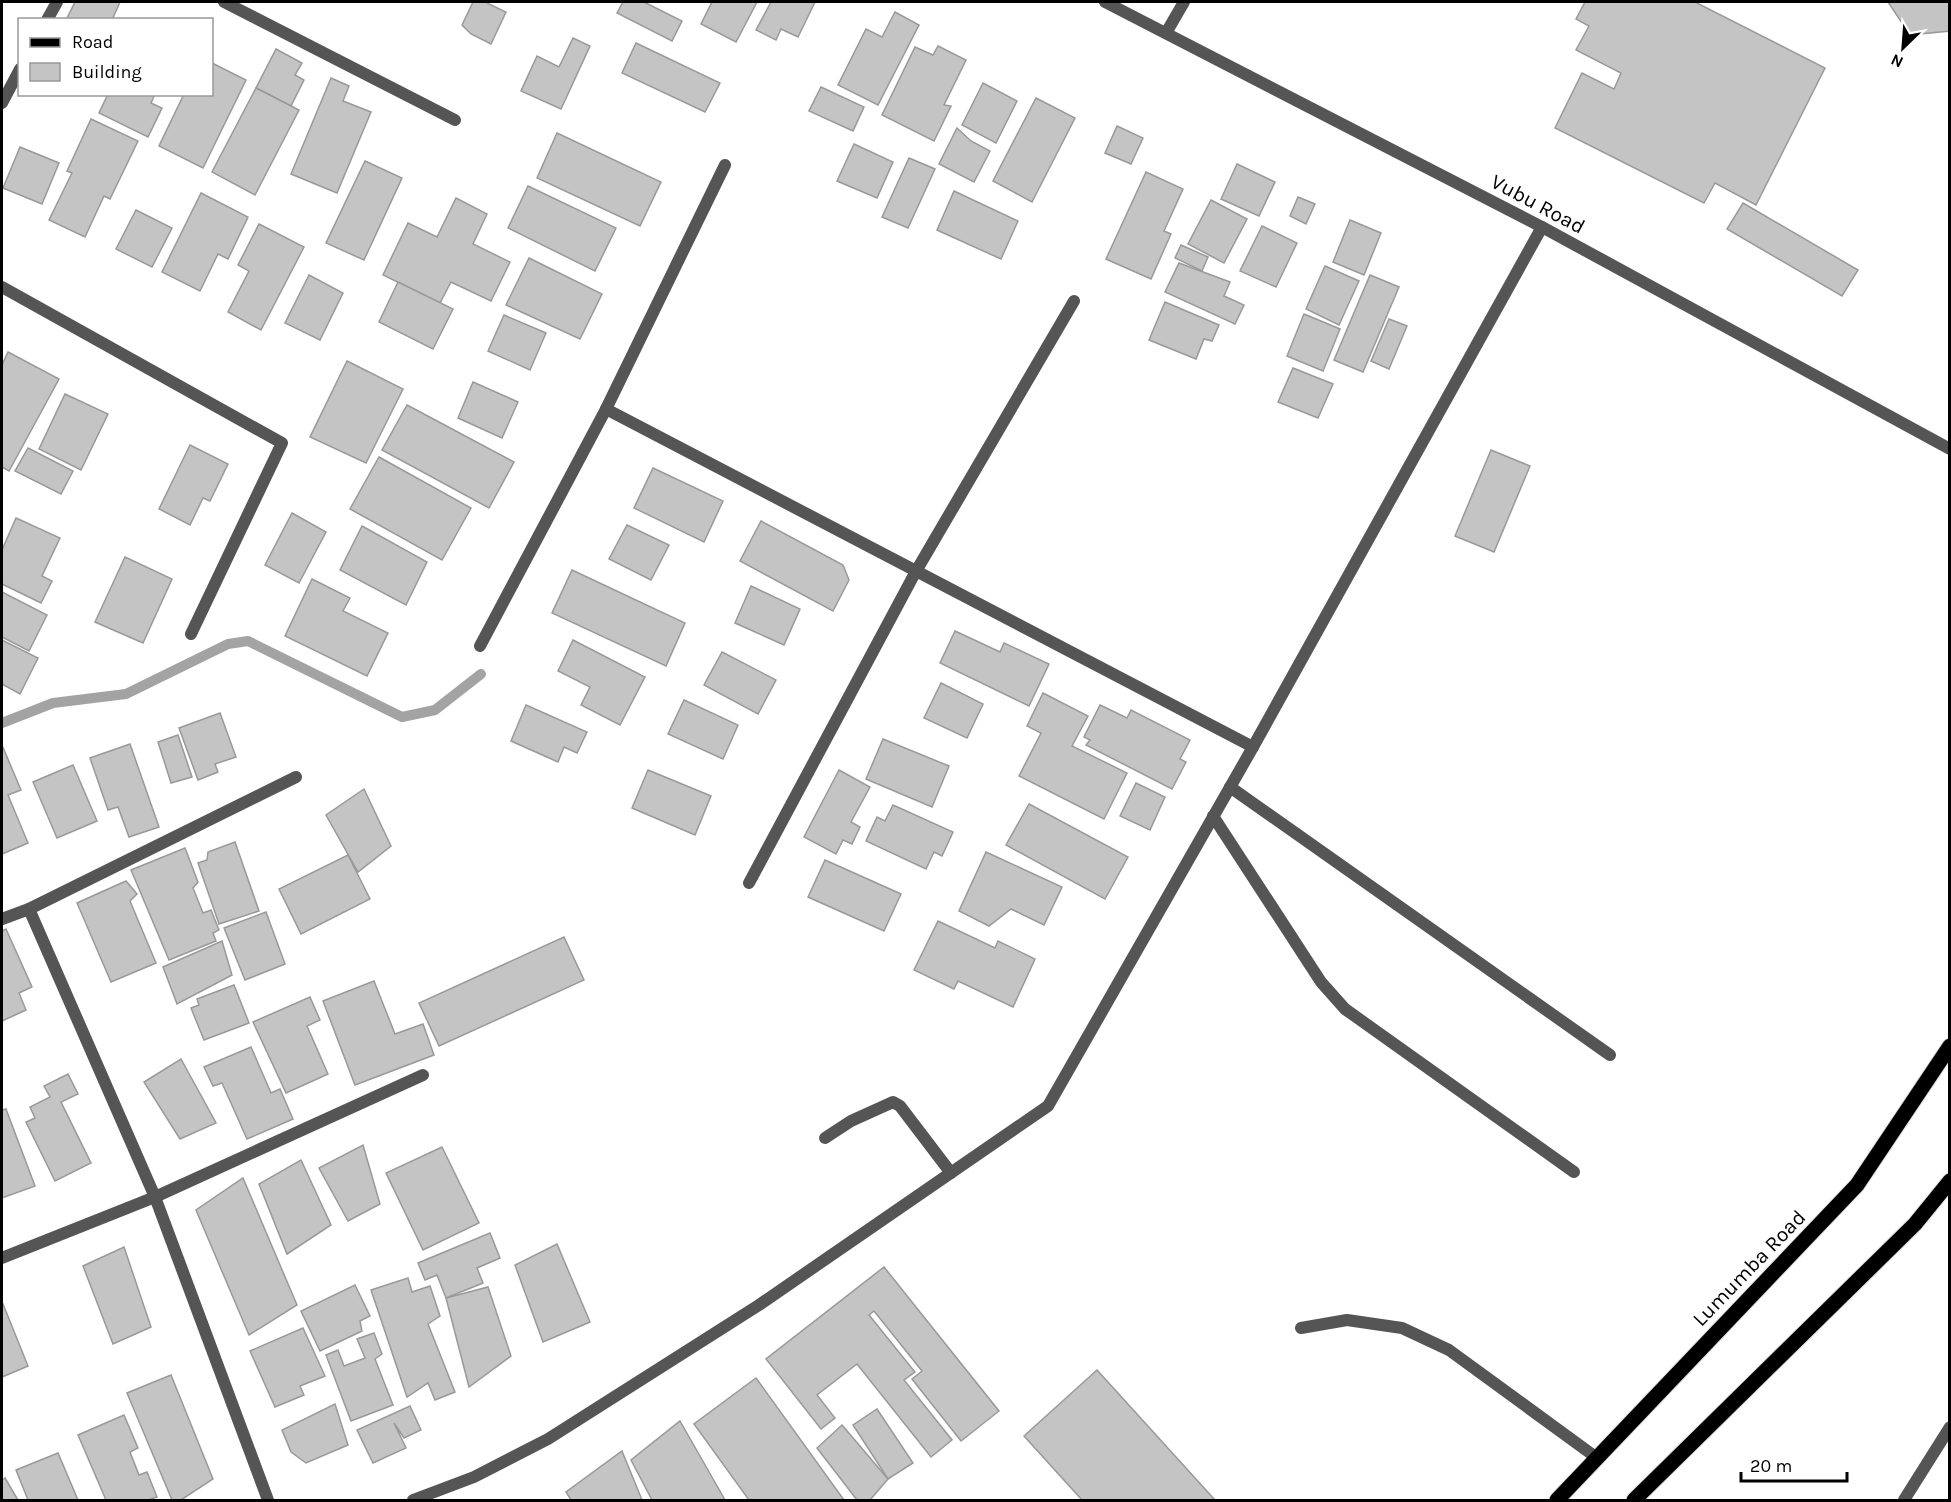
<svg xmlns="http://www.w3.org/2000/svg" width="1951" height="1502" viewBox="0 0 1951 1502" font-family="Karla,sans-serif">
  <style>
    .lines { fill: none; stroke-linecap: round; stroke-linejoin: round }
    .stream { stroke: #a3a3a3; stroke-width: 10 }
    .building { fill: #c4c4c4; stroke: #999; stroke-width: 1.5 }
    .primary-casing { stroke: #dbdbdb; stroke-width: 17 }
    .service { stroke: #555; stroke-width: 12 }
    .minor { stroke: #555; stroke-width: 12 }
    .primary { stroke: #000; stroke-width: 15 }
    .labels { text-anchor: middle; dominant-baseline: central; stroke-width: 4.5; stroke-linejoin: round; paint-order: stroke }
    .street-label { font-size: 21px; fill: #000; stroke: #fff }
  </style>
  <rect width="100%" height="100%" fill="#fff"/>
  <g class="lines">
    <path class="stream" d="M 2,723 L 53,703 L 126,694 L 228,644 L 248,641 L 402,717 L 435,710 L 481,674"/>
  </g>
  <g class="building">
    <path d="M 75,2 L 120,2 L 112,20 L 66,20 Z"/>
    <path d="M 473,2 L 485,2 L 506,12 L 491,44 L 471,34 L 462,25 Z"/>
    <path d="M 623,2 L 644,2 L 682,21 L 672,41 L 617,13 Z"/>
    <path d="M 712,2 L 757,2 L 736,42 L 701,24 Z"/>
    <path d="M 771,2 L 815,2 L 798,37 L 781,29 L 776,40 L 756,30 Z"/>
    <path d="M 1585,2 L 1695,2 L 1825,68 L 1756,205 L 1715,183 L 1704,203 L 1555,128 L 1582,73 L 1614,89 L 1621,73 L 1576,50 L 1589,26 L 1576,19 Z"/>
    <path d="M 1888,2 L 1950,2 L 1950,31 L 1910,35 Z"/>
    <path d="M 895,12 L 919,25 L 878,105 L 838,85 L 866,29 L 882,37 Z"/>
    <path d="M 573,38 L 590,46 L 561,109 L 521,91 L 537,56 L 559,67 Z"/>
    <path d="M 636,43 L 720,83 L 705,112 L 622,73 Z"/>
    <path d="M 938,46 L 966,60 L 944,105 L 951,106 L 934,141 L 882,115 L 915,47 L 933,55 Z"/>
    <path d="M 276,49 L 302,63 L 295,75 L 304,80 L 291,106 L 256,88 Z"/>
    <path d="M 212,63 L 246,80 L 203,168 L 159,146 L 184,94 L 212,94 Z"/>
    <path d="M 331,78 L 349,86 L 343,101 L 371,112 L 337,193 L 291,174 Z"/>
    <path d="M 983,83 L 1017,101 L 996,143 L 962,125 Z"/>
    <path d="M 821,87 L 864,107 L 853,131 L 809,111 Z"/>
    <path d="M 256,88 L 299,110 L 255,195 L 212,172 Z"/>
    <path d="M 108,94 L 155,94 L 151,103 L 162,108 L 148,137 L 99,113 Z"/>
    <path d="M 1036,98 L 1075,118 L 1032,202 L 993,181 Z"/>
    <path d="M 91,119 L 138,141 L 110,199 L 104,196 L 85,237 L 49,220 L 72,173 L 67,171 Z"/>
    <path d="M 1117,126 L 1143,138 L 1131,164 L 1105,153 Z"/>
    <path d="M 957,128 L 971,141 L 990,151 L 974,182 L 939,164 Z"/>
    <path d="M 557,133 L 661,182 L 640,226 L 537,178 Z"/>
    <path d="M 854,144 L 893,162 L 877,198 L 837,181 Z"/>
    <path d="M 20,147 L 59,163 L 42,204 L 3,188 Z"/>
    <path d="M 909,158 L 935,169 L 908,228 L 882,217 Z"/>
    <path d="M 365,161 L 402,178 L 364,260 L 326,243 Z"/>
    <path d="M 1237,164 L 1275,182 L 1259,216 L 1221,199 Z"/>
    <path d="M 1146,172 L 1183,189 L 1164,231 L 1171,234 L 1151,279 L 1106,259 Z"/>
    <path d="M 528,186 L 616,228 L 595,271 L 508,228 Z"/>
    <path d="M 954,191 L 1018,221 L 1001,259 L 937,230 Z"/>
    <path d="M 201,193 L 248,217 L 228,259 L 218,254 L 200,291 L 162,272 Z"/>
    <path d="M 1298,197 L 1315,204 L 1306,224 L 1290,216 Z"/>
    <path d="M 456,198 L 487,214 L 473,244 L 510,262 L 491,301 L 451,282 L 440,303 L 383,275 L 408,223 L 437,237 Z"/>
    <path d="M 1211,200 L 1247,219 L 1224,263 L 1188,244 Z"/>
    <path d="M 1743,203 L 1858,270 L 1842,296 L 1727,229 Z"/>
    <path d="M 136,210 L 172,228 L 152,267 L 116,249 Z"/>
    <path d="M 1350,220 L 1381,233 L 1364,275 L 1333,262 Z"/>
    <path d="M 259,224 L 304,247 L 261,330 L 228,312 L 249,271 L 238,265 Z"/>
    <path d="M 1262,226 L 1297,243 L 1276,287 L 1240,271 Z"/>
    <path d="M 1181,245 L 1208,257 L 1202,271 L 1175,258 Z"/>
    <path d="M 529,258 L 602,294 L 580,339 L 506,305 Z"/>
    <path d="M 1179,263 L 1230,282 L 1224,296 L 1244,305 L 1235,324 L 1165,292 Z"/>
    <path d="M 1325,266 L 1359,281 L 1339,325 L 1306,309 Z"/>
    <path d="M 309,275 L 343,293 L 320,340 L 285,323 Z"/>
    <path d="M 1370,275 L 1399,287 L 1363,372 L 1334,360 Z"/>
    <path d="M 398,282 L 453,309 L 433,349 L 379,322 Z"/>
    <path d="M 1165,302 L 1219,325 L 1212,341 L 1204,339 L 1196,359 L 1149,340 Z"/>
    <path d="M 1304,314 L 1340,329 L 1323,371 L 1287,356 Z"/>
    <path d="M 504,315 L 546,333 L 530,370 L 488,351 Z"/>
    <path d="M 1389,319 L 1407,326 L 1389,369 L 1371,361 Z"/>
    <path d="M 8,352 L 59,379 L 9,471 L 2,467 L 2,365 Z"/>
    <path d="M 347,361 L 403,389 L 366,463 L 310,437 Z"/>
    <path d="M 1293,368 L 1333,384 L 1318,418 L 1278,402 Z"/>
    <path d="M 473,382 L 518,402 L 502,438 L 458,418 Z"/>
    <path d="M 65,394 L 108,414 L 81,470 L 39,449 Z"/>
    <path d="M 407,405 L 514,462 L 489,508 L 382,450 Z"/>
    <path d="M 190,445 L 228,464 L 210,501 L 203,498 L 190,525 L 159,509 Z"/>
    <path d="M 28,448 L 73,471 L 61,494 L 15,471 Z"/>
    <path d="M 1491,450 L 1530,466 L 1494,552 L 1455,536 Z"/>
    <path d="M 379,457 L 471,508 L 442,560 L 350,509 Z"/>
    <path d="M 653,468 L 723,501 L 704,542 L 634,508 Z"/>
    <path d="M 292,513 L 326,532 L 299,583 L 265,565 Z"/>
    <path d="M 16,518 L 60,538 L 42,576 L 52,581 L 41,603 L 2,584 L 2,550 Z"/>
    <path d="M 761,521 L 843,565 L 849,580 L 833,611 L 740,561 Z"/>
    <path d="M 627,525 L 669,545 L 651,580 L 609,559 Z"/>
    <path d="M 362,526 L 427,562 L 406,605 L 340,570 Z"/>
    <path d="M 125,557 L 172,579 L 143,643 L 95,622 Z"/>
    <path d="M 572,570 L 685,623 L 666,666 L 552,613 Z"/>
    <path d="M 312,579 L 350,598 L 343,611 L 388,633 L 367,676 L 285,636 Z"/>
    <path d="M 751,586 L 800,609 L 784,645 L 735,623 Z"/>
    <path d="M 2,592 L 47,615 L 29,651 L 2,637 Z"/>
    <path d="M 955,631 L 1000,652 L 1004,643 L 1049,664 L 1029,706 L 940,663 Z"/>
    <path d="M 2,640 L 38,658 L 20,694 L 2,684 Z"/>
    <path d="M 573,640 L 645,677 L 620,725 L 581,705 L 590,687 L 558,671 Z"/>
    <path d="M 722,652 L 776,680 L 758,714 L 704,685 Z"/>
    <path d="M 941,683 L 983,704 L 967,738 L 924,718 Z"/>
    <path d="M 1043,693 L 1088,716 L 1072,746 L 1127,773 L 1104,819 L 1019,776 L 1041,733 L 1027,726 Z"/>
    <path d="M 684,700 L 738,725 L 723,759 L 668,734 Z"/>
    <path d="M 526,705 L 587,732 L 577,753 L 564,747 L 558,762 L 511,741 Z"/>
    <path d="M 1100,705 L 1127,718 L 1131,710 L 1190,740 L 1180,759 L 1186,762 L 1172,789 L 1086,745 L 1090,740 L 1084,737 Z"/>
    <path d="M 220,713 L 236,757 L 215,764 L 218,772 L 198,780 L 179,728 Z"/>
    <path d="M 178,735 L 192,777 L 171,783 L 158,742 Z"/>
    <path d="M 883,739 L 949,766 L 932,807 L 866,779 Z"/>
    <path d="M 130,744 L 159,827 L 129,837 L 118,807 L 108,810 L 90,758 Z"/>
    <path d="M 2,745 L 21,790 L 8,795 L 28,843 L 2,854 Z"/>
    <path d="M 73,765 L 97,821 L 57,838 L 33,782 Z"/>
    <path d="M 648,770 L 711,796 L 695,835 L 632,808 Z"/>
    <path d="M 839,770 L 870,787 L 851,822 L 860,827 L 852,844 L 843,840 L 836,854 L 804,837 Z"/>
    <path d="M 1136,783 L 1165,797 L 1150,830 L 1120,816 Z"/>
    <path d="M 364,789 L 391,846 L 358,872 L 326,815 Z"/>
    <path d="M 1029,804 L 1128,857 L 1105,899 L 1006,845 Z"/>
    <path d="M 893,805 L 953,832 L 942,856 L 934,852 L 926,869 L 866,841 L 877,817 L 885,821 Z"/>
    <path d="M 235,842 L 259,911 L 219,924 L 198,863 L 207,860 L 208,852 Z"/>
    <path d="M 185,848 L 198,882 L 193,888 L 203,913 L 211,910 L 219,930 L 213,933 L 216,941 L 169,960 L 131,870 Z"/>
    <path d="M 986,852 L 1062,887 L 1044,925 L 1011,909 L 989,926 L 959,911 Z"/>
    <path d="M 348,855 L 370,899 L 301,934 L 279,889 Z"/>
    <path d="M 825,860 L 901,894 L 884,931 L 808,897 Z"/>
    <path d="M 126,881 L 137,894 L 130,901 L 156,963 L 111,982 L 77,903 Z"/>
    <path d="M 266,912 L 285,964 L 245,980 L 224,928 Z"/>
    <path d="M 938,921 L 995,948 L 998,941 L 1035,959 L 1013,1007 L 958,981 L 954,989 L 914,970 Z"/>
    <path d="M 6,929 L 32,987 L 19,993 L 26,1010 L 2,1021 L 2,931 Z"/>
    <path d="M 564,937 L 584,980 L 439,1046 L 419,1003 Z"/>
    <path d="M 222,941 L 232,975 L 177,1004 L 163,967 Z"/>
    <path d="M 374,981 L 395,1034 L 423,1024 L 434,1055 L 355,1085 L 323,1001 Z"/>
    <path d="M 234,985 L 249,1023 L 204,1040 L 191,1008 L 199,1005 L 197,999 Z"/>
    <path d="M 310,997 L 320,1020 L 307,1026 L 328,1074 L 286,1093 L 253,1022 Z"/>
    <path d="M 251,1047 L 271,1093 L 280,1089 L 293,1119 L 247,1139 L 222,1083 L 213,1086 L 204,1067 Z"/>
    <path d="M 181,1059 L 216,1123 L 180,1139 L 144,1082 Z"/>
    <path d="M 68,1074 L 78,1094 L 61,1102 L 91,1163 L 55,1181 L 26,1122 L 35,1118 L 30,1107 L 50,1097 L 44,1086 Z"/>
    <path d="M 6,1109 L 35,1186 L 2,1198 L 2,1110 Z"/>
    <path d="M 363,1145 L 380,1204 L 348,1221 L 319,1168 Z"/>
    <path d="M 442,1147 L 479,1223 L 423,1250 L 386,1173 Z"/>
    <path d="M 301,1160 L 331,1225 L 287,1254 L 259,1184 Z"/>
    <path d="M 243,1178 L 297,1305 L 249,1335 L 196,1210 Z"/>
    <path d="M 490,1233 L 500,1258 L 477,1268 L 483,1283 L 446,1298 L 437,1275 L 425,1280 L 418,1263 Z"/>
    <path d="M 557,1244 L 590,1322 L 543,1342 L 515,1265 Z"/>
    <path d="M 124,1247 L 151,1327 L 113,1344 L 83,1266 Z"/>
    <path d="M 884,1267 L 999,1411 L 961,1441 L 912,1379 L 922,1371 L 874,1311 L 869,1315 L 915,1372 L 904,1380 L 952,1440 L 931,1457 L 857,1364 L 817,1395 L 835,1418 L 821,1429 L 766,1359 Z"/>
    <path d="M 408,1278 L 412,1292 L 430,1286 L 440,1316 L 428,1324 L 455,1392 L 435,1400 L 428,1383 L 407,1397 L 371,1290 Z"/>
    <path d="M 355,1285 L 370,1316 L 360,1321 L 362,1331 L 320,1351 L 301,1311 Z"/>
    <path d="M 488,1287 L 511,1356 L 469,1387 L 446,1298 Z"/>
    <path d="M 3,1304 L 28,1366 L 2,1377 L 2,1305 Z"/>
    <path d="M 303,1328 L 325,1376 L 300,1386 L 304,1395 L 275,1407 L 250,1351 Z"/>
    <path d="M 374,1333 L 382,1354 L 375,1359 L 393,1405 L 351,1421 L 326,1355 L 338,1350 L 344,1366 L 365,1358 L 357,1339 Z"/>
    <path d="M 1097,1370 L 1215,1500 L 1082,1500 L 1024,1436 Z"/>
    <path d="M 171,1375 L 213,1479 L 181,1500 L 172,1500 L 127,1393 Z"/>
    <path d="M 756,1378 L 844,1500 L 749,1500 L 694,1424 Z"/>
    <path d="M 335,1404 L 348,1445 L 306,1463 L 291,1452 L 282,1430 Z"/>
    <path d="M 410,1406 L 421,1430 L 404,1438 L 394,1423 L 406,1448 L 373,1463 L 357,1430 Z"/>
    <path d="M 877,1409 L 913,1463 L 888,1479 L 853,1425 Z"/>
    <path d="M 124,1415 L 138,1448 L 130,1452 L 139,1475 L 147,1472 L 157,1497 L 148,1500 L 106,1500 L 78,1435 Z"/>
    <path d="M 680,1421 L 725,1500 L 652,1500 L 631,1460 Z"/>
    <path d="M 842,1425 L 888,1479 L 870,1500 L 857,1500 L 817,1448 Z"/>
    <path d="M 622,1451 L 642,1500 L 571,1500 L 566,1492 Z"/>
    <path d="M 58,1453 L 78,1500 L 28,1500 L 16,1470 Z"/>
    <path d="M 5,1478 L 18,1500 L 2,1500 L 2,1480 Z"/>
  </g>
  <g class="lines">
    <g class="primary-casing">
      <g id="primary">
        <path d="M 1557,1500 L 1857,1185 L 1950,1046"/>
        <path d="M 1634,1500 L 1915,1224 L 1950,1181"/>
      </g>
    </g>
    <g class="service">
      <path d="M 1230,787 L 1610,1055"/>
      <path d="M 1213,816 L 1321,982 L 1345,1009 L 1574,1172"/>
      <path d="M 825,1138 L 851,1121 L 893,1102 L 900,1106 L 951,1173"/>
      <path d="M 1301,1328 L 1347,1320 L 1402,1328 L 1449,1350 L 1597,1458"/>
    </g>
    <g class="minor">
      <path d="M 224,2 L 455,120"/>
      <path d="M 1105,2 L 1542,227 L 1950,449"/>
      <path d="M 47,20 L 57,2"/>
      <path d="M 1166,33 L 1184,2"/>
      <path d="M 2,103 L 20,69"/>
      <path d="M 2,287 L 282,443 L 191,634"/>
      <path d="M 606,409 L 1253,747"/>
      <path d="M 480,646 L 606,409 L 725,165"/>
      <path d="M 749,883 L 915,573 L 1074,301"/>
      <path d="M 29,909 L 155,1197 L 268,1500"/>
      <path d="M 2,919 L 29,909 L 296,777"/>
      <path d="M 2,1258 L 155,1197 L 423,1075"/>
      <path d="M 413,1500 L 474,1477 L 548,1439 L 759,1305 L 1048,1106 L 1253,747 L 1542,227"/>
      <path d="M 1904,1500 L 1950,1427"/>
    </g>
    <use href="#primary" class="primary"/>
  </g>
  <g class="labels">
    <g class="street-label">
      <text transform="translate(1538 204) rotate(28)">Vubu Road</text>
      <text transform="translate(1749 1268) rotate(-46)">Lumumba Road</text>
    </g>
  </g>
  <rect width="1951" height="1502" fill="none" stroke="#000000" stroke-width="6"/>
  <rect x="18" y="18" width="195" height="78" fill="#ffffff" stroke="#999999" stroke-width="1.5"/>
  <rect x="30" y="38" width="30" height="9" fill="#000000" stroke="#999999" stroke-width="1.5"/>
  <text x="72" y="48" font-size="18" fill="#000000">Road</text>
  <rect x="30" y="63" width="30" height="18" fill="#c4c4c4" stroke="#999999" stroke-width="1.5"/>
  <text x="72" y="78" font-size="18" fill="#000000">Building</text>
  <g transform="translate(1903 48) rotate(205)" stroke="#ffffff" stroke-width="4.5" paint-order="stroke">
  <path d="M0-4.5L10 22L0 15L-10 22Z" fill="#000000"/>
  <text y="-9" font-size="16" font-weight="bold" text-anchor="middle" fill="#000000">N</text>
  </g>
  <path d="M1741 1472v9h106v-9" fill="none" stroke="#000000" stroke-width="3"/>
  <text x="1750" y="1472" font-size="18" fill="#000000" stroke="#ffffff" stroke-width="4.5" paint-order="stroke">20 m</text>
</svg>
